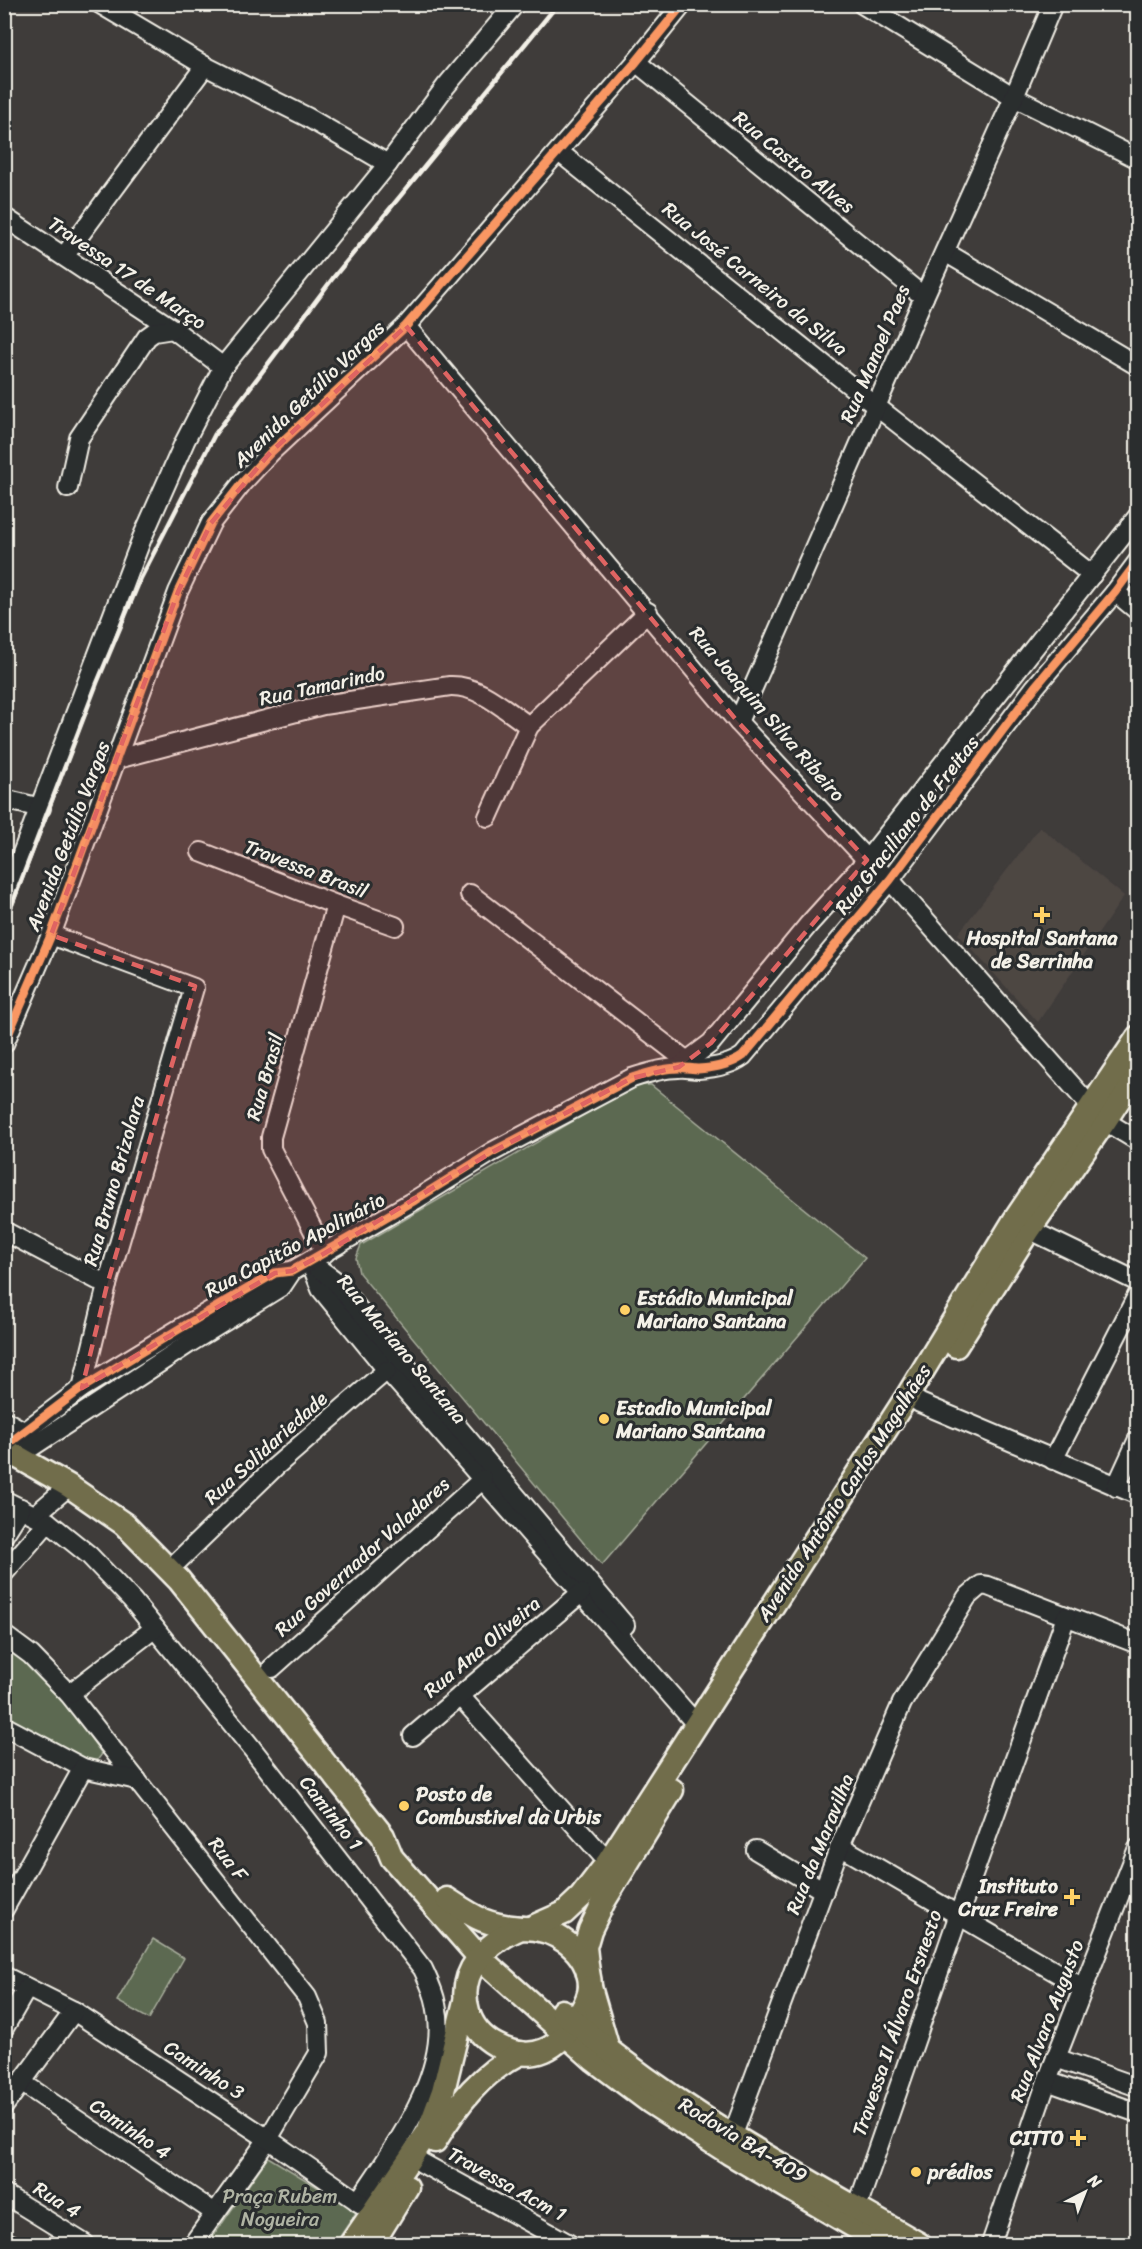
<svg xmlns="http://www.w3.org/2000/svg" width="1142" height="2249" viewBox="0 0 1142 2249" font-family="Sriracha,sans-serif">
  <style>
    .built { fill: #4d4643 }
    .green { fill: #5c6951; stroke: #a8ad9c; stroke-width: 1.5 }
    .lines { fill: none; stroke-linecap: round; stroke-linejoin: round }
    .minor-casing { stroke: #f4f1e8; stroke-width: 22 }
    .major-casing { stroke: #f4f1e8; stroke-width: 27 }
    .minor { stroke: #2a2d2e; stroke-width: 18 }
    .major { stroke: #716d4b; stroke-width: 22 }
    .rail { stroke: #f4f1e8; stroke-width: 4.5 }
    .cycleway-casing { stroke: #2a2d2e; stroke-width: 13 }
    .cycleway { stroke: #f99763; stroke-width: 9 }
    .marked { fill: #df6462; fill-opacity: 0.2; stroke: #df6462; stroke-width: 4.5; stroke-dasharray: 12 8; stroke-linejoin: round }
    .poi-dot { fill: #ffd166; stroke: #2a2d2e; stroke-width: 2 }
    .labels { text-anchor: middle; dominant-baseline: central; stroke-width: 6; stroke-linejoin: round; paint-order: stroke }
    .street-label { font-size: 20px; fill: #f4f1e8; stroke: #2a2d2e }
    .poi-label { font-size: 20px; font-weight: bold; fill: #f4f1e8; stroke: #2a2d2e; text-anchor: start }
    .park-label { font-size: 20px; fill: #b0b4a4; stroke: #2a2d2e }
  </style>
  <rect width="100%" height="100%" fill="#3f3c3a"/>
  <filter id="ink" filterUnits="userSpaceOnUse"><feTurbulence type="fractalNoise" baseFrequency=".0167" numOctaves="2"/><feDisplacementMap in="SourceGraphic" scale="12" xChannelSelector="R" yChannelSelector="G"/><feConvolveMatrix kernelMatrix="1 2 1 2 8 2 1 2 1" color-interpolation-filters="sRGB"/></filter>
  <g filter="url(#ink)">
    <path class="built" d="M 1040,827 L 1124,896 L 1038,1022 L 958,934 Z"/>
    <g class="green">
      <path d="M 635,1085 L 651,1085 L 865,1258 L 602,1565 L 359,1273 L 356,1258 L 361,1245 Z"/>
      <path d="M 4,1641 L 59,1694 L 102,1754 L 90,1770 L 5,1722 Z"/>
      <path d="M 153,1939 L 184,1958 L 149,2019 L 117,2001 Z"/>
      <path d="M 268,2157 L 357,2211 L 335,2244 L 208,2244 Z"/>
    </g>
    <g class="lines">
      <g class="minor-casing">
        <g id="minor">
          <path d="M 100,4 L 205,66 L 307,117 L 388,164"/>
          <path d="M 862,4 L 1014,97 L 1138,159"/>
          <path d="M 636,62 L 924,297"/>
          <path d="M 559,152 L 877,407 L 1092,575"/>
          <path d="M 4,217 L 173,329 L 223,367"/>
          <path d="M 945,252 L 1138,366"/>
          <path d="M 65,255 L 205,66"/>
          <path d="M 406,326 L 738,722 L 867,860 L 890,880 L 1092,1108 L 1105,1121 L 1138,1141"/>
          <path d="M 68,488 L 79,438 L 147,337 L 154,332 L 173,329"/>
          <path d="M 1115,592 L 1138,611"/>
          <path d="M 738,722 L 924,297 L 1014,97 L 1053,4"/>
          <path d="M 117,759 L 323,705 L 450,686 C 480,685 505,710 529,726 L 648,612"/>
          <path d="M 4,799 L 41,808"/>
          <path d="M 488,817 L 529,726"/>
          <path d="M 201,852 L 336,905 L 395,926"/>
          <path d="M 470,894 L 696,1068"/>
          <path d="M 4,901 L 142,538 L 185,441 L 223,367 L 388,164 L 446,86 L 515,4"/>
          <path d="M 51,935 L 194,988 L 107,1285 L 82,1388"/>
          <path d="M 4,1044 L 51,935 L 178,592 L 211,523 L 243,482 L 270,453 L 406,326 L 636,62 L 683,4"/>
          <path d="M 679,1067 L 711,1043 L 809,924 L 867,860 L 1138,516"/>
          <path d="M 1018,1224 L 1138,1282"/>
          <path d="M 4,1231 L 107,1285"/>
          <path d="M 325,1253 L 271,1149 L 271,1137 L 336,905"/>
          <path d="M 310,1261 L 321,1289 L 387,1370 L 696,1724"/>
          <path d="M 311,1263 L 333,1279 L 625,1625"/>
          <path d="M 908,1395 L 920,1403 L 1138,1495"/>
          <path d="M 4,1420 L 34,1437"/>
          <path d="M 4,1447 L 82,1388 L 179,1329 L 275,1273 L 292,1271 L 415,1200 L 492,1152 L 632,1078 C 647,1073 663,1068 679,1068 C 685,1067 691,1069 698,1069 C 713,1068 731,1065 743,1056 L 890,880 L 1035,687 L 1115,592 L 1138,561"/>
          <path d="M 18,1456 L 188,1344 L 282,1286 L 292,1271"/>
          <path d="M 1053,1460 L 1138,1294"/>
          <path d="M 1116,1487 L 1138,1439"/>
          <path d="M 4,1500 L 48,1522 L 89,1555 L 132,1600 L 250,1746 L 423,1969 C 428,1980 434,1992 436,2004 C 452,2073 394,2147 358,2202"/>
          <path d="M 35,1515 L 69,1486"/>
          <path d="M 4,1535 L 21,1508"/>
          <path d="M 178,1561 L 275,1467 L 387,1370"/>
          <path d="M 4,1573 L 48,1522"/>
          <path d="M 4,1635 L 31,1655 L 69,1694 L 307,1997 L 318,2023 L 319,2053 L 268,2139 L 193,2244"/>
          <path d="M 272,1668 L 483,1479"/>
          <path d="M 69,1694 L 155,1628"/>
          <path d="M 460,1696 L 608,1862"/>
          <path d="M 4,1726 L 83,1768 L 137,1780"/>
          <path d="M 413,1736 L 581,1593"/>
          <path d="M 840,1846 L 1083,1988"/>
          <path d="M 756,1850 L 824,1891"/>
          <path d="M 4,1909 L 83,1768"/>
          <path d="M 4,1976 L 74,2011 L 268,2139 L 369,2209"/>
          <path d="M 4,2028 L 27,1988"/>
          <path d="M 1056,2058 L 1138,2087"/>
          <path d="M 1047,2081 L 1138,2113"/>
          <path d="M 21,2082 L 215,2213"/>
          <path d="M 4,2106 L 74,2011"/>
          <path d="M 732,2137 L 840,1846 L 902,1703 L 967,1597 L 981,1585 L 988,1586 L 1138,1644"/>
          <path d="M 422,2163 L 569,2244"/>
          <path d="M 4,2194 L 85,2244"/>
          <path d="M 857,2208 L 959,1914 L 1066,1617"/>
          <path d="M 4,2241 L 11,2244"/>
          <path d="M 991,2244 L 1047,2081 L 1138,1848"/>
        </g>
      </g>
      <g class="major-casing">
        <g id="major">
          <path d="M 956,1346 L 1029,1230 L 1105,1121 L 1138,1070"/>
          <path d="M 4,1449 L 69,1486 L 124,1524 L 179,1580 L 383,1836 L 392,1858 L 479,1957 L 594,2060 L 650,2102 L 729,2153 L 884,2244"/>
          <path d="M 447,1899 C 476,1918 485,1925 521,1928"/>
          <path d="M 521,1928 C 554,1927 589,1950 590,1986 C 590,1997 584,2006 579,2015 C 560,2049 533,2065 496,2045 C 483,2038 472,2026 468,2011 C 456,1972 487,1942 521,1928 Z"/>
          <path d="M 530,1928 L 564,1913 L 581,1897 L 608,1862 L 908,1395 L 1014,1221 L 1138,1037"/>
          <path d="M 588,1973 L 585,1947 L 590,1930 L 604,1901 L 672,1790"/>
          <path d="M 590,1987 L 608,2049"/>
          <path d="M 562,2011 C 669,2107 796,2173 919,2244"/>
          <path d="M 435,2141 C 458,2103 481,2073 521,2053"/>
          <path d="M 351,2244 L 428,2132 L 443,2091 L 465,2001"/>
          <path d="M 372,2244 L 407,2187"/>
        </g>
      </g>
      <use href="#minor" class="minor"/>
      <use href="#major" class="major"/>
      <path class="rail" d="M 4,925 L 97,683 L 141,578 L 215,434 L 333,278 L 558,4"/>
      <g class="cycleway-casing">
        <g id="cycleway">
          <path d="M 4,1044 L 51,935 L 178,592 L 211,523 L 243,482 L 270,453 L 406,326 L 636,62 L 683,4"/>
          <path d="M 4,1447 L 82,1388 L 179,1329 L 275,1273 L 292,1271 L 415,1200 L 492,1152 L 632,1078 C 647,1073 663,1068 679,1068 C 685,1067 691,1069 698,1069 C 713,1068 731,1065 743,1056 L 890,880 L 1035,687 L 1115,592 L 1138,561"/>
        </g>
      </g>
      <use href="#cycleway" class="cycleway"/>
    </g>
  </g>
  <path class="marked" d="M 406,326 L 738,722 L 867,860 L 711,1043 L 679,1067 L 632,1078 L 492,1152 L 325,1253 L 292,1271 L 275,1273 L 82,1388 L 107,1285 L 195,986 L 51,935 L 178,592 L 211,523 L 270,453 Z"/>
  <g class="poi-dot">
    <path d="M1039 906h6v6h6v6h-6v6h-6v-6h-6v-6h6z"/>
    <circle cx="625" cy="1310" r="6"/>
    <circle cx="604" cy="1419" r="6"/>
    <circle cx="404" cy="1806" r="6"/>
    <path d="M1069 1888h6v6h6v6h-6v6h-6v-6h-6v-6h6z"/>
    <path d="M1075 2129h6v6h6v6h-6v6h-6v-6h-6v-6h6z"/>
    <circle cx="916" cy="2172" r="6"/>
  </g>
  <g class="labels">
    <g class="street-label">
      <text transform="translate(794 162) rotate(39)">Rua Castro Alves</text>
      <text transform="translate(127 273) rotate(34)">Travessa 17 de Março</text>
      <text transform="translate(755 279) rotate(39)">Rua José Carneiro da Silva</text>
      <text transform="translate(875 354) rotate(-67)">Rua Manoel Paes</text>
      <text transform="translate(309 394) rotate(-44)">Avenida Getúlio Vargas</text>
      <text transform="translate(322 686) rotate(-12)">Rua Tamarindo</text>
      <text transform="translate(767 714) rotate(49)">Rua Joaquim Silva Ribeiro</text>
      <text transform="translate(907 825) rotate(-52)">Rua Graciliano de Freitas</text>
      <text transform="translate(68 836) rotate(-69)">Avenida Getúlio Vargas</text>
      <text transform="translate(306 869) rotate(21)">Travessa Brasil</text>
      <text transform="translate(265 1077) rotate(-74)">Rua Brasil</text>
      <text transform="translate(114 1181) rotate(-74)">Rua Bruno Brizolara</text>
      <text transform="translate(295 1245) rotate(-28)">Rua Capitão Apolinário</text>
      <text transform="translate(402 1349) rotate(50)">Rua Mariano Santana</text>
      <text transform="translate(266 1448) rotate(-42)">Rua Solidariedade</text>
      <text transform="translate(844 1493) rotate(-57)">Avenida Antônio Carlos Magalhães</text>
      <text transform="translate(362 1557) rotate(-42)">Rua Governador Valadares</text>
      <text transform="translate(482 1647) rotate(-40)">Rua Ana Oliveira</text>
      <text transform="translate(331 1813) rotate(52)">Caminho 1</text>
      <text transform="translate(820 1844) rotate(-68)">Rua da Maravilha</text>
      <text transform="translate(228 1859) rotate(52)">Rua F</text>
      <text transform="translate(1047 2021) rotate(-69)">Rua Alvaro Augusto</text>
      <text transform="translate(897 2023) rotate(-71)">Travessa II Álvaro Ersnesto</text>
      <text transform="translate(204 2070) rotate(33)">Caminho 3</text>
      <text transform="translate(130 2129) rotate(34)">Caminho 4</text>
      <text transform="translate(743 2140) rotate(31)">Rodovia BA-409</text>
      <text transform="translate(507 2184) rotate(29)">Travessa Acm 1</text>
      <text transform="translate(57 2200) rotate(32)">Rua 4</text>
    </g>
    <g class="poi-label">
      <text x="1042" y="938" text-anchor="middle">Hospital Santana<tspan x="1042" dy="23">de Serrinha</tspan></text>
      <text x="637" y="1298">Estádio Municipal<tspan x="637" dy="23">Mariano Santana</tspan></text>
      <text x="616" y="1408">Estadio Municipal<tspan x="616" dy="23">Mariano Santana</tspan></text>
      <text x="416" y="1794">Posto de<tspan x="416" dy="23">Combustivel da Urbis</tspan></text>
      <text x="1058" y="1886" text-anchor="end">Instituto<tspan x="1058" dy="23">Cruz Freire</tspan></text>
      <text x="1064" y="2138" text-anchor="end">CITTO</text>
      <text x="928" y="2172">prédios</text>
    </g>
    <g class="park-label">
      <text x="280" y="2196">Praça Rubem<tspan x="280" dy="23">Nogueira</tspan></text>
    </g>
  </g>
  <rect width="1142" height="2249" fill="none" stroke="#2a2d2e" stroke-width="24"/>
  <rect x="12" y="12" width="1118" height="2225" fill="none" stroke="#f4f1e8" stroke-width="2" filter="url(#ink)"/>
  <g transform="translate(1085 2192) rotate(42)" stroke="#2a2d2e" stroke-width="4.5" paint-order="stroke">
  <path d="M0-4.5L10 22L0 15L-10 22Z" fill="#f4f1e8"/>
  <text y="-9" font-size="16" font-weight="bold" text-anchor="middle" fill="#f4f1e8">N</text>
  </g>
</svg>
